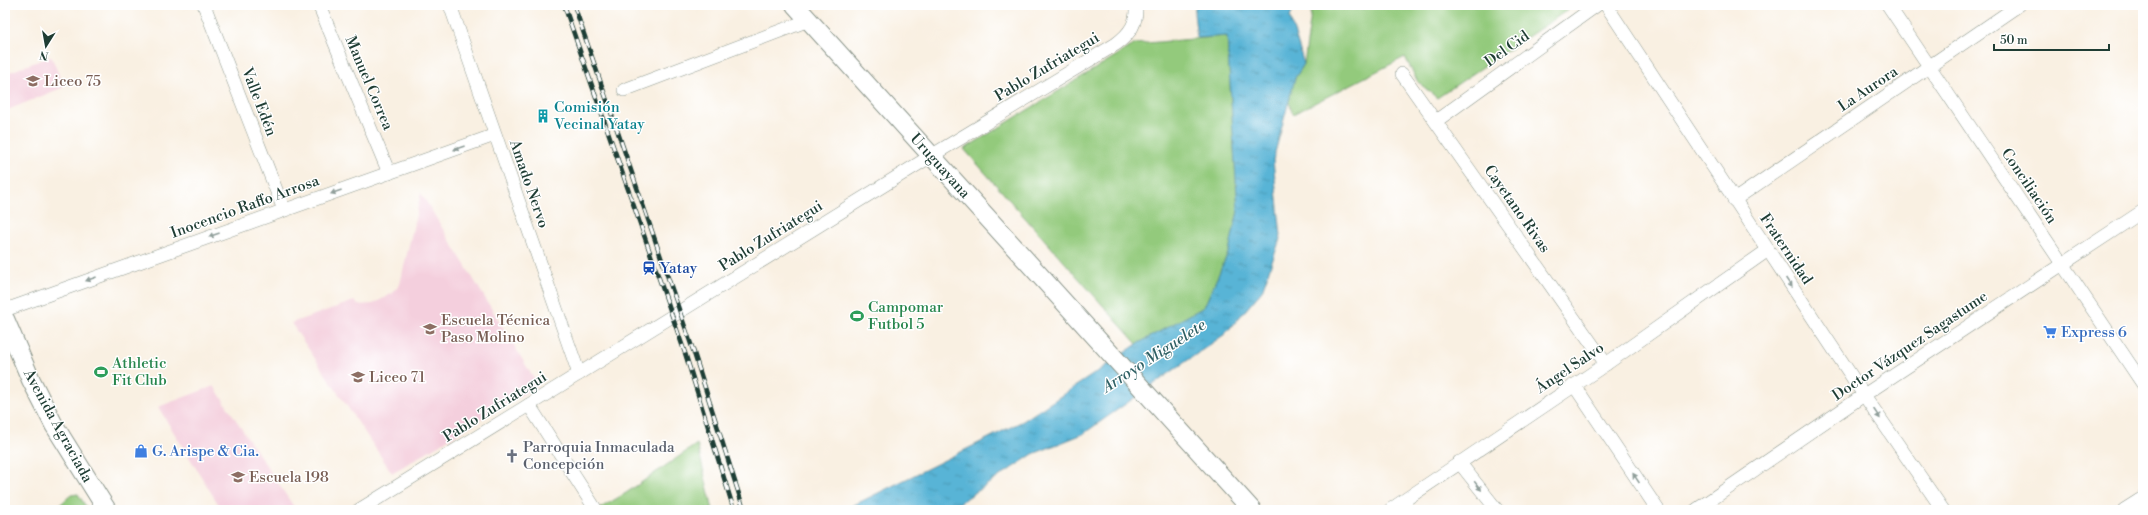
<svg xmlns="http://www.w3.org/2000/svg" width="2148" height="515" viewBox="0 0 2148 515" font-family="'Libre Bodoni',serif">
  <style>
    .built { fill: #f4cfdd }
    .grass { fill: #93ca7c; stroke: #598458 }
    .water { fill: url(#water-ripples); stroke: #3c7885 }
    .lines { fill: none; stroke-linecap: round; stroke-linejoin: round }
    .street-casing { stroke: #8c968b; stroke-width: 14 }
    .secondary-casing { stroke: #8c968b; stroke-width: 20 }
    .street { stroke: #fff; stroke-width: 13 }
    .secondary { stroke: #fff; stroke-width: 18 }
    .rail-casing { stroke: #1f3d34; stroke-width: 4.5 }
    .rail { stroke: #fff; stroke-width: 3; stroke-dasharray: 9; stroke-linecap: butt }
    .oneway { fill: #8f9e9a }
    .labels { text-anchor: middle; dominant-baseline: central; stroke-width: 3; stroke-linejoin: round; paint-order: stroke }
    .street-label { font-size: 15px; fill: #1f3d34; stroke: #fff }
    .education-label { font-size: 15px; fill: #785e54; stroke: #fff; text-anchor: start }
    .culture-label { font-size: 15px; fill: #0d838f; stroke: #fff; text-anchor: start }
    .transit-label { font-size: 15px; fill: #164399; stroke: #fff; text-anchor: start }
    .leisure-label { font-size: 15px; fill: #27864d; stroke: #fff; text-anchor: start }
    .shop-label { font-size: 15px; fill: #366cbe; stroke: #fff; text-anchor: start }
    .worship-label { font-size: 15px; fill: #5b616d; stroke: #fff; text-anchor: start }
    .water-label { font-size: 16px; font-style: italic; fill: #306165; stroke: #fff }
  </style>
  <defs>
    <pattern id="water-ripples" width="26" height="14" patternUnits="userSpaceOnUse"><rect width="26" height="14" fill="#58b4d6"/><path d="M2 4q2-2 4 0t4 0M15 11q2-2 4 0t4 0" fill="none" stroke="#4894ae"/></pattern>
  </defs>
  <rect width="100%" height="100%" fill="#fff"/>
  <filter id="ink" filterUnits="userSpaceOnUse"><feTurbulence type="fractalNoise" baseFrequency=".025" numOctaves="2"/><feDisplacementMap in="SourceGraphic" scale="8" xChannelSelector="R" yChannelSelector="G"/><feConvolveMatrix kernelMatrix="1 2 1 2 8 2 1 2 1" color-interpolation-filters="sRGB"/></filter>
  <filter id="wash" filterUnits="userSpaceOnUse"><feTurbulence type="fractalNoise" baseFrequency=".012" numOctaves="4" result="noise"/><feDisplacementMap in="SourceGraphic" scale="16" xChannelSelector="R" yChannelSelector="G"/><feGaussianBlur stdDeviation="0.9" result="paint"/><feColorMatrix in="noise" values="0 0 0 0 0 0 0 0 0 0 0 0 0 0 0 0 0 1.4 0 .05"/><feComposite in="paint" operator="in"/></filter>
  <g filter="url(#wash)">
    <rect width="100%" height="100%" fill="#f9f0e2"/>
    <g class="built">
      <path d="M 51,56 L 64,87 L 5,111 L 5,74 Z"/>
      <path d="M 421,193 L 538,385 L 392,473 L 291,323 L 354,301 L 358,305 L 373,304 L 393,293 L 400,284 Z"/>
      <path d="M 214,386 L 240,426 L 296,510 L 222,510 L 158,407 Z"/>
    </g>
    <g class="grass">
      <path d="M 1316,5 L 1356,5 L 1362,9 L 1373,5 L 1575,5 L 1437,98 L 1418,82 L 1405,57 L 1293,114 L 1288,99 L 1295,78 L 1304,64 L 1312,7 Z"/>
      <path d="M 1227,36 L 1238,211 L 1229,251 L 1204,307 L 1137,344 L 964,149 L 1135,44 Z"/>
      <path d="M 697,444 L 713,510 L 597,510 L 626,493 Z"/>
      <path d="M 78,494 L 88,510 L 54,510 L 71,495 Z"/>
    </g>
    <path class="water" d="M 1196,5 L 1294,5 L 1290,18 L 1304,64 L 1295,78 L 1273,160 L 1281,236 L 1262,291 L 1225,334 L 1083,434 L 1033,454 L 949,510 L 844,510 L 1023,421 L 1094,374 L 1137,344 L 1204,307 L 1229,251 L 1238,211 L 1227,36 L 1197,38 L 1194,13 Z"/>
  </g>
  <g filter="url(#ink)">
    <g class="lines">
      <g class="street-casing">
        <g id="street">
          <path d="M 204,5 L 284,210"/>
          <path d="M 319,5 L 389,173"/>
          <path d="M 450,5 L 579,374"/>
          <path d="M 1606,5 L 1864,395 L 1943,510"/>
          <path d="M 1888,5 L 2143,384"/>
          <path d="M 1402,74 L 1606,364"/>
          <path d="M 624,90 L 809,20"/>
          <path d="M 1436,121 L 1597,5"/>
          <path d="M 1734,200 L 2019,5"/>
          <path d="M 5,310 L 495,135"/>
          <path d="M 1574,385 L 1658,510"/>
          <path d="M 529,405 L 596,510"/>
          <path d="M 1459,462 L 1497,510"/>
          <path d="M 359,510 L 931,156 L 1116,44 C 1131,33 1137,23 1136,5"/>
          <path d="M 1390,510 L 1606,364 L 1768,250"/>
          <path d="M 1696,510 L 1864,395 L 2143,211"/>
          <path d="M 2124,510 L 2143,498"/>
        </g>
      </g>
      <g class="secondary-casing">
        <g id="secondary">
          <path d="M 795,5 L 1252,510"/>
          <path d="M 5,319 L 31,380 L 54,425 L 107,510"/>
        </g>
      </g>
      <use href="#street" class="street"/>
      <use href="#secondary" class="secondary"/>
      <g class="rail-casing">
        <g id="rail">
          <path d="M 564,5 L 685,353 L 734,510"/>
          <path d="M 574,5 L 693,350 L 744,510"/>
        </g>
      </g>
      <use href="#rail" class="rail"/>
    </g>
    <defs><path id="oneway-solid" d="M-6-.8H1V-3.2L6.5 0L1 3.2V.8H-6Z"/></defs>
    <g class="oneway">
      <use href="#oneway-solid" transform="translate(459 148) rotate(160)"/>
      <use href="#oneway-solid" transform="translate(336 192) rotate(160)"/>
      <use href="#oneway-solid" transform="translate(214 235) rotate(160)"/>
      <use href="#oneway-solid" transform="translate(91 279) rotate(160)"/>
      <use href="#oneway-solid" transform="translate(1789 283) rotate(56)"/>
      <use href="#oneway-solid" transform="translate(1877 414) rotate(56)"/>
      <use href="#oneway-solid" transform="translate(1636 478) rotate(-124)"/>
      <use href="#oneway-solid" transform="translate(1478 486) rotate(51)"/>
    </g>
  </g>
  <defs>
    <g id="school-bare" transform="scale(1.08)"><path d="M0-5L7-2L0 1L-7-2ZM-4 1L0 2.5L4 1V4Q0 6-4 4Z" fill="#8d6e63" stroke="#fff" stroke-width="2.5" paint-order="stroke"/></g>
    <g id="building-bare" transform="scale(1.08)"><path d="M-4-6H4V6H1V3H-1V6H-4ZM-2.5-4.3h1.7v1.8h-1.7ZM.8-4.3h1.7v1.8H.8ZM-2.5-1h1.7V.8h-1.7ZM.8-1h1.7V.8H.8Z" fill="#0f9aa8" stroke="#fff" stroke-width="2.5" paint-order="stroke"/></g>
    <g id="station-bare" transform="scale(1.08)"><path d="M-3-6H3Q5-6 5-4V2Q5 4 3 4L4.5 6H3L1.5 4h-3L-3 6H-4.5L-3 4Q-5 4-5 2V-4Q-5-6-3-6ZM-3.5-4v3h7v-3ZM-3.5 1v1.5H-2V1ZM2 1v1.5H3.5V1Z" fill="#1a4fb4" stroke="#fff" stroke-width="2.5" paint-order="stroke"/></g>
    <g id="stadium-bare" transform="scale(1.08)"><path d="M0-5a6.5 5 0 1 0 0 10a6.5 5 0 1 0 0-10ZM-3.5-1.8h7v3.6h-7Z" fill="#2e9e5b" stroke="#fff" stroke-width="2.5" paint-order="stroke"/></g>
    <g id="supermarket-bare" transform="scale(1.08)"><path d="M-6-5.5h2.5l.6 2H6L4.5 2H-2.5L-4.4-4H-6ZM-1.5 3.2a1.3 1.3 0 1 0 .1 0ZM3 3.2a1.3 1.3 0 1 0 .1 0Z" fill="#3f7fe0" stroke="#fff" stroke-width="2.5" paint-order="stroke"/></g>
    <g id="shop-bare" transform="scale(1.08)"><path d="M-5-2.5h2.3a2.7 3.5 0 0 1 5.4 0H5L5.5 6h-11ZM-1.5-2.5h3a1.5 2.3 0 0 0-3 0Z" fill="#3f7fe0" stroke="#fff" stroke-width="2.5" paint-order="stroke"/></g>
    <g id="church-bare" transform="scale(1.08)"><path d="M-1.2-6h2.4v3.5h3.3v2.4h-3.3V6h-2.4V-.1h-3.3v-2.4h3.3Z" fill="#6b7280" stroke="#fff" stroke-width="2.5" paint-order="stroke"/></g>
  </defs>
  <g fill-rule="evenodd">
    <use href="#school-bare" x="33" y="81"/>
    <use href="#building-bare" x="543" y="116"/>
    <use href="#station-bare" x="649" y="268"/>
    <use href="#stadium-bare" x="857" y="316"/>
    <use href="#school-bare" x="430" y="329"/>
    <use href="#supermarket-bare" x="2050" y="332"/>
    <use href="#stadium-bare" x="101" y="372"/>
    <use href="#school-bare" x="358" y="377"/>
    <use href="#shop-bare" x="141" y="451"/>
    <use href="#church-bare" x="512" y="456"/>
    <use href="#school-bare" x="238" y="477"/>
  </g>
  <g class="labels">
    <g class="street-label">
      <text transform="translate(1507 49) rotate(-35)">Del Cid</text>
      <text transform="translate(1047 67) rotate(-31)">Pablo Zufriategui</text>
      <text transform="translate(369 83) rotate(67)">Manuel Correa</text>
      <text transform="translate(1868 89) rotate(-34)">La Aurora</text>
      <text transform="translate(259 102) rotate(69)">Valle Edén</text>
      <text transform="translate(940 166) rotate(48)">Uruguayana</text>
      <text transform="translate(529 184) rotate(71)">Amado Nervo</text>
      <text transform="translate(2029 186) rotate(56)">Conciliación</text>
      <text transform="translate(245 207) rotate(-20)">Inocencio Raffo Arrosa</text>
      <text transform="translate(1517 209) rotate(55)">Cayetano Rivas</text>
      <text transform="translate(771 236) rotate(-32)">Pablo Zufriategui</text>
      <text transform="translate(1786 249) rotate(56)">Fraternidad</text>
      <text transform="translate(1910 346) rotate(-34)">Doctor Vázquez Sagastume</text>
      <text transform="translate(1570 368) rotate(-34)">Ángel Salvo</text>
      <text transform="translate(495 407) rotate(-32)">Pablo Zufriategui</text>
      <text transform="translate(58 426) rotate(61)">Avenida Agraciada</text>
    </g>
    <g class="education-label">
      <text x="44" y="81">Liceo 75</text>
      <text x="441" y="320">Escuela Técnica<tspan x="441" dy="17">Paso Molino</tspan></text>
      <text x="369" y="377">Liceo 71</text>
      <text x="249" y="477">Escuela 198</text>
    </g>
    <g class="culture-label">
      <text x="554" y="107">Comisión<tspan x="554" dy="17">Vecinal Yatay</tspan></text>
    </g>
    <g class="transit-label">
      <text x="660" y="268">Yatay</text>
    </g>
    <g class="leisure-label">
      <text x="868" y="307">Campomar<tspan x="868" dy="17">Futbol 5</tspan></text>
      <text x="112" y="363">Athletic<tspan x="112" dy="17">Fit Club</tspan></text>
    </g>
    <g class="shop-label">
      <text x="2061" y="332">Express 6</text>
      <text x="152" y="451">G. Arispe &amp; Cia.</text>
    </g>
    <g class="worship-label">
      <text x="523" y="447">Parroquia Inmaculada<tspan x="523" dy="17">Concepción</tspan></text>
    </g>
    <g class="water-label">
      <text transform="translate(1154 356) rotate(-33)">Arroyo Miguelete</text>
    </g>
  </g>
  <rect width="2148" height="515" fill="none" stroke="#fff" stroke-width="20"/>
  <g transform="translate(46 46) rotate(191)" stroke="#ffffff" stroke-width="3" paint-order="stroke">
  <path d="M0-3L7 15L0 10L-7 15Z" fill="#1f3d34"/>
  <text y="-6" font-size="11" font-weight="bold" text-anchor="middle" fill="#1f3d34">N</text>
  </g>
  <path d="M1994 44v6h115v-6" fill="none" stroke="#1f3d34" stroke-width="2"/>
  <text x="2000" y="44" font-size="12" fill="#1f3d34" stroke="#ffffff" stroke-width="3" paint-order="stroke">50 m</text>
</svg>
